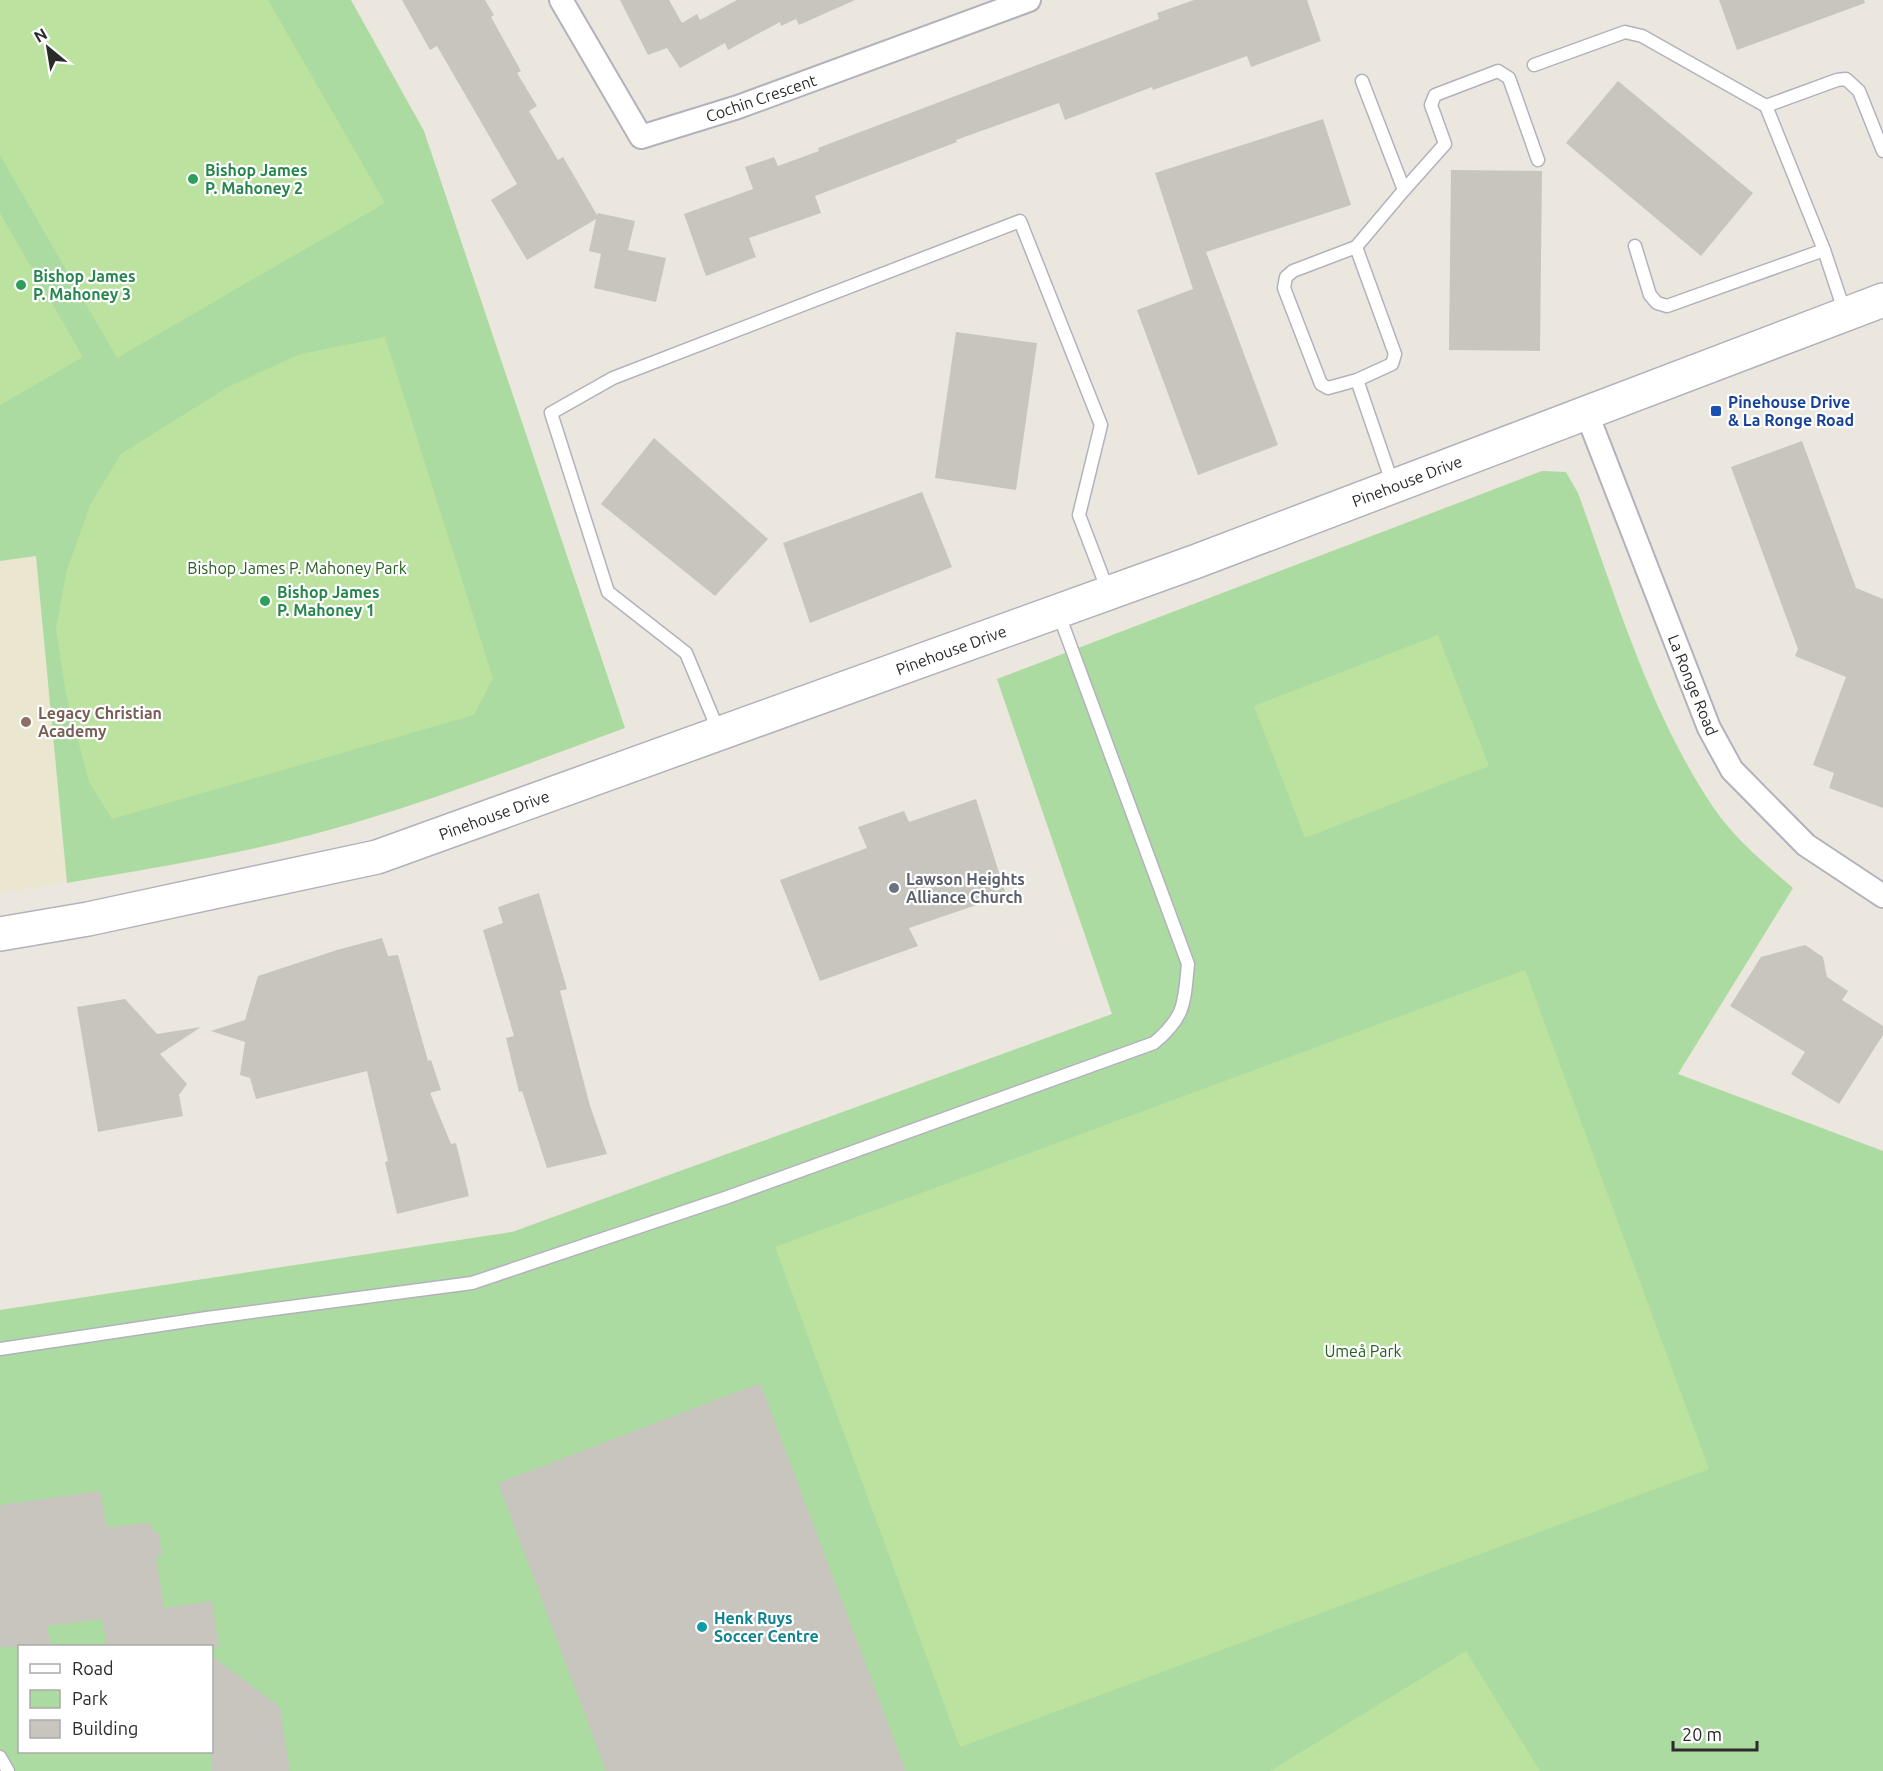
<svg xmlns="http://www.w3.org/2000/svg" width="1883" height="1771" viewBox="0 0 1883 1771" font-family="Ubuntu,sans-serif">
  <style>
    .education { fill: #ebe6d0 }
    .green { fill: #acdba1; fill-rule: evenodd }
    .pitch { fill: #bbe29e }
    .building { fill: #c7c5bd }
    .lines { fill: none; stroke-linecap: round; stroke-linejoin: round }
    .lane-casing { stroke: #b2b2bd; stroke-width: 15 }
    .street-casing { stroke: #b2b2bd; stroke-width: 26 }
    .secondary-casing { stroke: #b2b2bd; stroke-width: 36 }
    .lane { stroke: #fff; stroke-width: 12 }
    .street { stroke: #fff; stroke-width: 22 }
    .secondary { stroke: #fff; stroke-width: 33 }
    .leisure-dot { fill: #2e9e5b; stroke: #fff; stroke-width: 2 }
    .transit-dot { fill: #1a4fb4; stroke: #fff; stroke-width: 2 }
    .education-dot { fill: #8d6e63; stroke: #fff; stroke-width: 2 }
    .worship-dot { fill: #6b7280; stroke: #fff; stroke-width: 2 }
    .culture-dot { fill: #0f9aa8; stroke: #fff; stroke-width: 2 }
    .labels { text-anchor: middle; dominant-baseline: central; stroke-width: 4.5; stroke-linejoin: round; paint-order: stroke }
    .street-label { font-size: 16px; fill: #2b2b2b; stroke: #fff }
    .leisure-label { font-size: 16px; font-weight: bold; fill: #27864d; stroke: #fff; text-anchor: start }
    .transit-label { font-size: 16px; font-weight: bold; fill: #164399; stroke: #fff; text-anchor: start }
    .park-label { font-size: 16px; fill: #266022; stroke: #fff }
    .education-label { font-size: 16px; font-weight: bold; fill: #785e54; stroke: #fff; text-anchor: start }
    .worship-label { font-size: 16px; font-weight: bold; fill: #5b616d; stroke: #fff; text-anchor: start }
    .culture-label { font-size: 16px; font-weight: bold; fill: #0d838f; stroke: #fff; text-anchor: start }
  </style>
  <rect width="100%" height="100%" fill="#ebe7de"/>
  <path class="education" d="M 36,556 L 67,883 L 0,893 L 0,561 Z"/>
  <g class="green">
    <path d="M 0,0 L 351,0 L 424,131 L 625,728 C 527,764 430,802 329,830 C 243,854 155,868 67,883 L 36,556 L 0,561 Z"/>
    <path d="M 1542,471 L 1566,472 L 1578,493 C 1617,600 1649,711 1713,807 C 1734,838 1764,863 1793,888 L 1678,1074 L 1883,1151 L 1883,1771 L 0,1771 L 0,1310 L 512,1232 L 1112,1014 L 997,679 ZM 20,1646 L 212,1646 L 212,1752 L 20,1752 Z"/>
  </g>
  <g class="pitch">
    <path d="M 0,0 L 268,0 L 385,203 L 117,358 L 0,155 Z"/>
    <path d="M 0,213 L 83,357 L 0,405 Z"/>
    <path d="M 385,337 L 493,678 L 474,715 L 112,819 L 89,782 L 66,695 L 56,629 L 66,573 L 90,505 L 121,454 L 228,387 L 300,354 Z"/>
    <path d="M 1438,635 L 1489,766 L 1305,838 L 1254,706 Z"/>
    <path d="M 1525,970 L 1709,1469 L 960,1747 L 775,1247 Z"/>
    <path d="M 1466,1651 L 1540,1771 L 1270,1771 Z"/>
  </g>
  <g class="building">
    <path d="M 402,0 L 485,0 L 494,15 L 491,17 L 521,71 L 517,73 L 537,106 L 529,111 L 558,160 L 563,157 L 597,215 L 598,213 L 635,221 L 628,250 L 666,258 L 656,302 L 594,288 L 601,254 L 589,251 L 596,219 L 527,260 L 491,200 L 517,184 L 437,46 L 430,50 Z"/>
    <path d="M 620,0 L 669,0 L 682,23 L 697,14 L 700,20 L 737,0 L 855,0 L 799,25 L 796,19 L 781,26 L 780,22 L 728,50 L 725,43 L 680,68 L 667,48 L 648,55 Z"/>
    <path d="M 1194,0 L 1307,0 L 1321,41 L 1251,67 L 1247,56 L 1153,90 L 1152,87 L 1065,120 L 1059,103 L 956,140 L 957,142 L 815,196 L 821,213 L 749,238 L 756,257 L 706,276 L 684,214 L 753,189 L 745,167 L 774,157 L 778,166 L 819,151 L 818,148 L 1159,19 L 1157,13 Z"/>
    <path d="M 1719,0 L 1864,0 L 1865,3 L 1737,50 Z"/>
    <path d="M 1618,81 L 1753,193 L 1701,256 L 1566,143 Z"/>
    <path d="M 1323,119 L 1351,205 L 1206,252 L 1278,445 L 1198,475 L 1137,310 L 1193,289 L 1155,173 Z"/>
    <path d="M 1451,170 L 1542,171 L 1540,351 L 1449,350 Z"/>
    <path d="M 956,332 L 1037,343 L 1016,490 L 935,478 Z"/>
    <path d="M 654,438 L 768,539 L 715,596 L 601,504 Z"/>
    <path d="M 1802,441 L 1856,588 L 1883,599 L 1883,808 L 1829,788 L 1834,773 L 1813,765 L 1846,677 L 1795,656 L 1798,649 L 1731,467 Z"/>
    <path d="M 922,492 L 952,567 L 810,623 L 783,543 Z"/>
    <path d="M 976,799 L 1006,895 L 909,928 L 918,946 L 820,981 L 780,880 L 867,848 L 858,827 L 904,811 L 909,822 Z"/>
    <path d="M 539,893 L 567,989 L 560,991 L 590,1106 L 607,1154 L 547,1168 L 522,1091 L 519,1092 L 506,1038 L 514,1036 L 483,930 L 503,923 L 498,907 Z"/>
    <path d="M 382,938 L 388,956 L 398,955 L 428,1061 L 431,1060 L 441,1090 L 430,1093 L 451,1144 L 456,1143 L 469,1196 L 397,1214 L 385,1162 L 388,1161 L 367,1071 L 256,1099 L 250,1078 L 240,1075 L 245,1042 L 211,1031 L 245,1020 L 258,976 L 337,950 Z"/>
    <path d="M 1805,945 L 1823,957 L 1827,977 L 1848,991 L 1842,1000 L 1883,1026 L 1883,1035 L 1839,1104 L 1791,1074 L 1805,1052 L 1730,1006 L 1761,957 Z"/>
    <path d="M 125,999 L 157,1034 L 201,1027 L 160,1054 L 187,1084 L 179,1095 L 183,1116 L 98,1132 L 77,1007 Z"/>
    <path d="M 760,1383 L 906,1771 L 606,1771 L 498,1483 Z"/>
    <path d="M 100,1491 L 107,1527 L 150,1523 L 152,1531 L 158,1531 L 162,1555 L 156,1556 L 164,1608 L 212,1601 L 219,1647 L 107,1647 L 102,1619 L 47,1626 L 51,1647 L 0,1647 L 0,1505 Z"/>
    <path d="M 212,1656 L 280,1707 L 290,1771 L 212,1771 Z"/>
  </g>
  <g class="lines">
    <g class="lane-casing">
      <g id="lane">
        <path d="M 1534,65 L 1625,32 L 1642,36 L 1766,106 L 1824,250 L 1845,313"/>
        <path d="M 1766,106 L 1837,80 L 1846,79 L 1859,91 L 1883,151"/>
        <path d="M 1404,190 L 1445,144 L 1431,105 L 1435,95 L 1498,71 L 1509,78 L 1538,160"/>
        <path d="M 1635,246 L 1650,295 L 1657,303 L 1667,306 L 1824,250"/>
        <path d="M 1356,247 L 1404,190 L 1362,81"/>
        <path d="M 1357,380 L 1328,388 L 1321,384 L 1284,288 L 1286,277 L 1293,271 L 1356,247 L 1395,354 L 1392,364 L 1357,380 L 1393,485"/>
        <path d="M 719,732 L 686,653 L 608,592 L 551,413 L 613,378 L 1020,221 L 1101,425 L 1079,515 L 1108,591"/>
        <path d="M 0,1349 L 207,1318 L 472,1283 L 725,1198 L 1154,1043 C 1186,1016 1184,1003 1188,964 L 1058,612"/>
        <path d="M 0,1757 L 8,1771"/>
      </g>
    </g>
    <g class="street-casing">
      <g id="street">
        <path d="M 561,0 L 641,137 L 738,107 L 1029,0"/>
        <path d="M 1587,414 L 1709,728 L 1732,770 L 1806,845 L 1883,896"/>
      </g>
    </g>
    <g class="secondary-casing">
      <path id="secondary" d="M 0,934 L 88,919 L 377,857 L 1197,561 L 1883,300"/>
    </g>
    <use href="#lane" class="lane"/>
    <use href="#street" class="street"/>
    <use href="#secondary" class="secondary"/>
  </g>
  <g class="leisure-dot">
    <circle cx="193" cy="179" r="6"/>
    <circle cx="21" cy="285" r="6"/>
    <circle cx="265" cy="601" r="6"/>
  </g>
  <rect class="transit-dot" x="1710" y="405" width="12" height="12" rx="3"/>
  <circle class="education-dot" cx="26" cy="722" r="6"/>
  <circle class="worship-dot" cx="894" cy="888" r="6"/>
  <circle class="culture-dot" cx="702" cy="1627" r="6"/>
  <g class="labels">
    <g class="street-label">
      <text transform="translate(761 98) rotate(-19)">Cochin Crescent</text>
      <text transform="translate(1407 481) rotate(-21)">Pinehouse Drive</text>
      <text transform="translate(951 650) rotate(-20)">Pinehouse Drive</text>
      <text transform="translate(1693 685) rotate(68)">La Ronge Road</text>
      <text transform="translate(494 815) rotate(-20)">Pinehouse Drive</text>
    </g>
    <g class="leisure-label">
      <text x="205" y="170">Bishop James<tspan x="205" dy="18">P. Mahoney 2</tspan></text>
      <text x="33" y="276">Bishop James<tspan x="33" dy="18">P. Mahoney 3</tspan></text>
      <text x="277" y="592">Bishop James<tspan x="277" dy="18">P. Mahoney 1</tspan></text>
    </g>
    <g class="transit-label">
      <text x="1728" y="402">Pinehouse Drive<tspan x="1728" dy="18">&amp; La Ronge Road</tspan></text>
    </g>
    <g class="park-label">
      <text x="297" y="568">Bishop James P. Mahoney Park</text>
      <text x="1363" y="1351">Umeå Park</text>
    </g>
    <g class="education-label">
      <text x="38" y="713">Legacy Christian<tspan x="38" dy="18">Academy</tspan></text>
    </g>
    <g class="worship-label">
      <text x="906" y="879">Lawson Heights<tspan x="906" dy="18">Alliance Church</tspan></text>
    </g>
    <g class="culture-label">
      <text x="714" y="1618">Henk Ruys<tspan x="714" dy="18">Soccer Centre</tspan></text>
    </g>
  </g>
  <rect x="18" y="1645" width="195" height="108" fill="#ffffff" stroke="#aaaaaa" stroke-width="1.5"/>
  <rect x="30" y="1664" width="30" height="9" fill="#ffffff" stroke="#aaaaaa" stroke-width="1.5"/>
  <text x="72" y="1675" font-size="18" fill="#2b2b2b">Road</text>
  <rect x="30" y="1690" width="30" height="18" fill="#acdba1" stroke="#aaaaaa" stroke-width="1.5"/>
  <text x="72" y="1705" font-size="18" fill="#2b2b2b">Park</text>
  <rect x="30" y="1720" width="30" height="18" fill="#c7c5bd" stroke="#aaaaaa" stroke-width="1.5"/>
  <text x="72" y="1735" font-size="18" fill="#2b2b2b">Building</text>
  <g transform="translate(48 48) rotate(330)" stroke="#ffffff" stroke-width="4.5" paint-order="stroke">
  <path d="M0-4.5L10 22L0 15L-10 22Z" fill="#2b2b2b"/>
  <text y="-9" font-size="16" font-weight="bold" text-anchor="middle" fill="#2b2b2b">N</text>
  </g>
  <path d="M1673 1741v9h84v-9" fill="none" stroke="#2b2b2b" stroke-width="3"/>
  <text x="1682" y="1741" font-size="18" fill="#2b2b2b" stroke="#ffffff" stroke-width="4.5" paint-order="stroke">20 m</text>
</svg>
